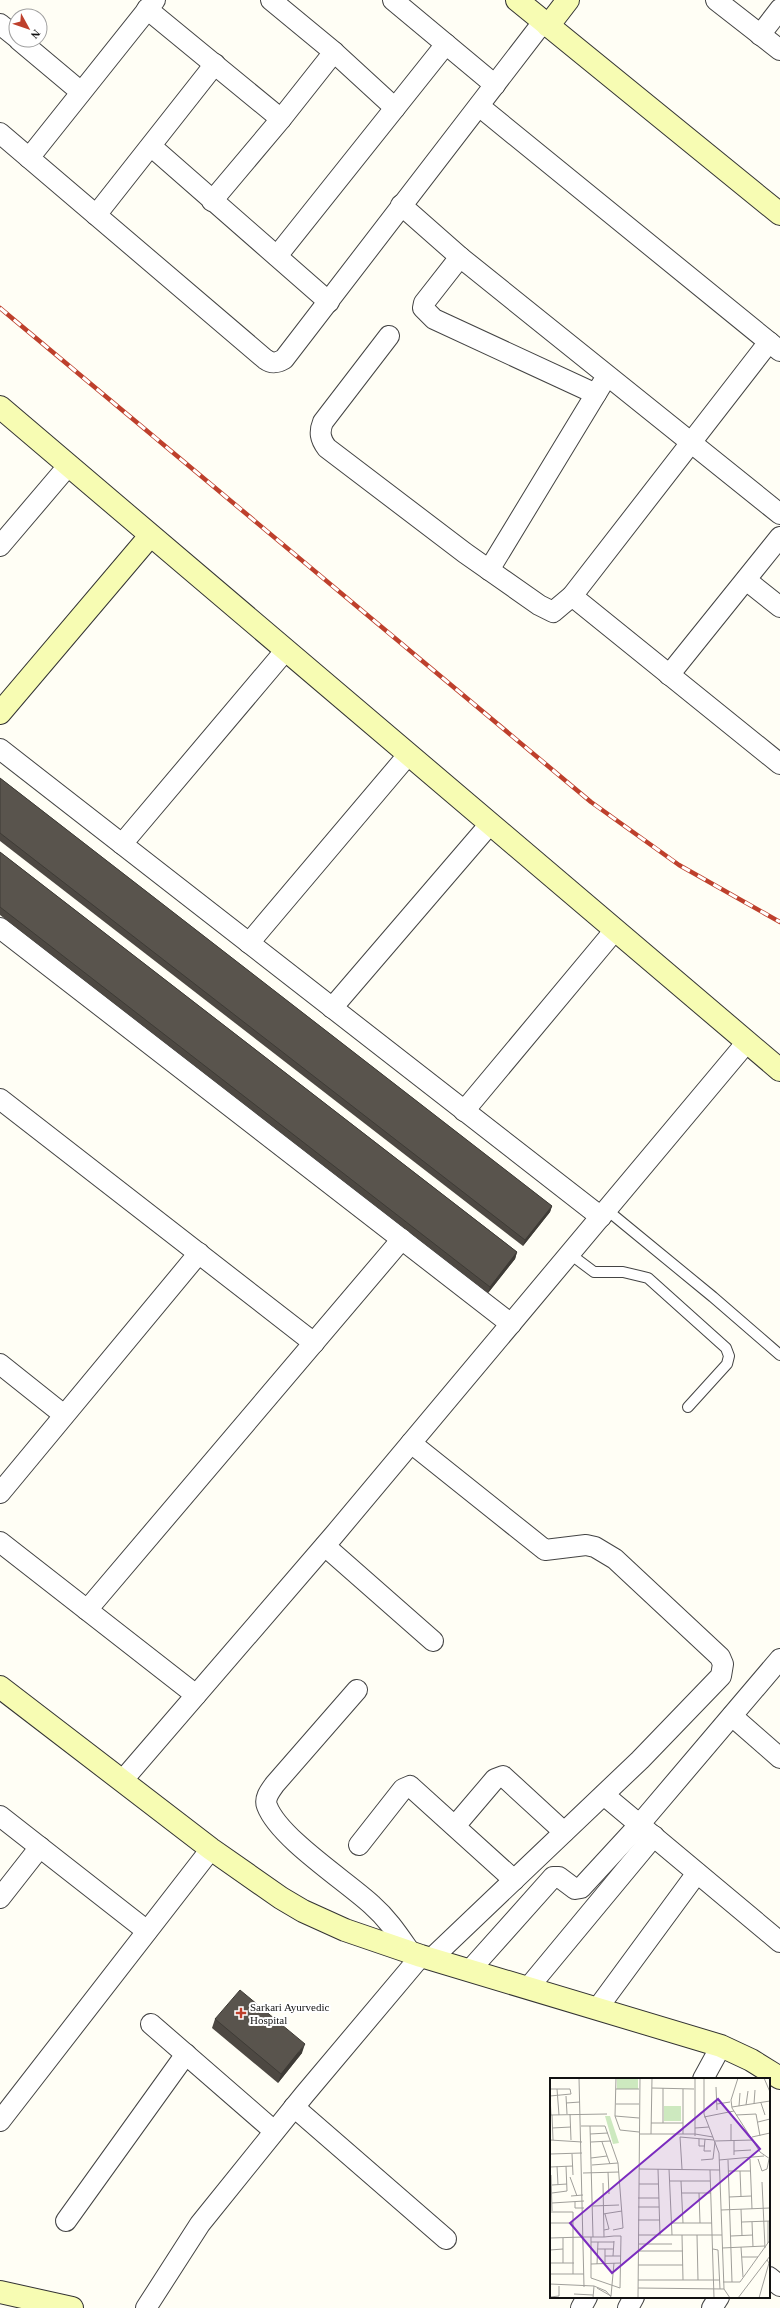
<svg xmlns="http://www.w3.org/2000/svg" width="780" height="2308" viewBox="0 0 780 2308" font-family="'Times New Roman',serif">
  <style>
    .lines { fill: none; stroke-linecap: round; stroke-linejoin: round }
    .lane-casing { stroke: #444; stroke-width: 12 }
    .street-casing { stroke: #444; stroke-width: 22 }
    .secondary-casing { stroke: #333; stroke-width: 24 }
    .lane { stroke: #fff; stroke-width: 10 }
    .street { stroke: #fff; stroke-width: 20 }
    .secondary { stroke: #f7fcb3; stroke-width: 22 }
    .rail-casing { stroke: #be402c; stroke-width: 4.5 }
    .rail { stroke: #fff; stroke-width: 3; stroke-dasharray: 9; stroke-linecap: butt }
    .wall { fill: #4d4842 }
    .shaded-wall { fill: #3e3b36 }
    .building { fill: #59544d; stroke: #3e3b36 }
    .poi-dot { fill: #be402c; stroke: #fff; stroke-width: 1.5 }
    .labels { text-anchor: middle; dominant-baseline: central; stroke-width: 4; stroke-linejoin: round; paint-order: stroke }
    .poi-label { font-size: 11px; fill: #111; stroke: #fff; text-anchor: start }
    .inset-road { fill: none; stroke: #a09f9a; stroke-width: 1 }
    .view { fill: #7b2cbf; fill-opacity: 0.15; stroke: #7b2cbf; stroke-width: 2 }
    .inset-edge { fill: none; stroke: #111; stroke-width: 2 }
  </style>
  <rect width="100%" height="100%" fill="#fffef5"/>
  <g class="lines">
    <g class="lane-casing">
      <g id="lane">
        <path d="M 607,1210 L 713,1297 L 780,1355"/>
        <path d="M 570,1254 L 594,1272 L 623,1272 L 648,1278 L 726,1348 L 729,1356 L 727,1364 L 688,1407"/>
      </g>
    </g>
    <g class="street-casing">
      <g id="street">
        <path d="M 271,0 L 334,52 L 395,108"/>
        <path d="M 393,0 L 495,85"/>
        <path d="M 716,0 L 780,50"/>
        <path d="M 147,9 L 281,119"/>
        <path d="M 0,24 L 16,37"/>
        <path d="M 760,35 L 780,9"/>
        <path d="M 19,40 L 81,92"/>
        <path d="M 479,106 L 780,351"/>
        <path d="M 0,133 L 265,359 C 272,364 277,363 284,359 L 543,22"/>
        <path d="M 152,147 L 329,302"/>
        <path d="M 29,158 L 155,0"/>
        <path d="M 212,201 L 281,119 L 334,52"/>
        <path d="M 401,205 L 460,257 L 780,514"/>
        <path d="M 96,215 L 215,64"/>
        <path d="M 277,256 L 446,44"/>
        <path d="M 460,257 L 424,303 L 423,308 L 434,319 L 596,394"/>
        <path d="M 389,336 L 323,422 C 319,432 320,439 327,448 L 465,553 L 539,605 L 553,612 L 572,596 L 769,342"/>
        <path d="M 0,546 L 68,466"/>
        <path d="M 489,570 L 602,384"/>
        <path d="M 746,580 L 780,607"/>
        <path d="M 572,596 L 780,764"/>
        <path d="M 669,675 L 780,537"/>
        <path d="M 0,749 L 601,1217"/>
        <path d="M 122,844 L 285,651"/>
        <path d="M 0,928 L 511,1324"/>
        <path d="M 249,943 L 408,755"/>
        <path d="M 332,1008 L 490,824"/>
        <path d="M 0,1099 L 314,1343"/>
        <path d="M 464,1111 L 615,930"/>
        <path d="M 0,1364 L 64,1415"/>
        <path d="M 411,1443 L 545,1550 L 586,1545 L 595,1547 L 615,1559 L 720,1657 L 723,1664 L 721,1676 L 640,1760 L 431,1959"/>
        <path d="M 0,1493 L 199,1253"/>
        <path d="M 0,1542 L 196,1695"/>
        <path d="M 325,1546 L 433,1641"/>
        <path d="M 87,1610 L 402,1239"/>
        <path d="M 357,1690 L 275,1784 C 270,1791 264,1798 267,1806 C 279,1838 346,1881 372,1905 C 388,1919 399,1936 411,1953"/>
        <path d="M 732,1716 L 780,1758"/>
        <path d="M 122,1781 L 334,1535 L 747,1042"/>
        <path d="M 604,1795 L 780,1942"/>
        <path d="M 0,1816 L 147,1931"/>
        <path d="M 455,1826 L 495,1779 L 503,1776 L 564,1832"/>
        <path d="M 359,1845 L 403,1789 L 410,1786 L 514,1880"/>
        <path d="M 0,1898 L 40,1847"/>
        <path d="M 470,1970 L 553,1877 L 559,1877 L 575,1889 L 581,1888 L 639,1825 L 780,1659"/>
        <path d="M 528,1988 L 654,1836"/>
        <path d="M 597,2009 L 697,1873"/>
        <path d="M 151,2024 L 274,2131"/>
        <path d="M 703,2079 L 721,2046"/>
        <path d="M 294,2107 L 446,2239"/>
        <path d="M 0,2121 L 211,1849"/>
        <path d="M 66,2221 L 186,2054"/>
        <path d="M 769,2277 L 780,2286"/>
        <path d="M 146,2308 L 200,2224 L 304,2095 L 421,1956"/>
        <path d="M 581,2308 L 587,2297"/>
        <path d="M 628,2308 L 634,2297"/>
        <path d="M 712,2308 L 719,2297"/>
      </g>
    </g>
    <g class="secondary-casing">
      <g id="secondary">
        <path d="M 517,0 L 780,214"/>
        <path d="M 548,26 L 568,0"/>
        <path d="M 0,407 L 780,1070"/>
        <path d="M 0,713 L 150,536"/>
        <path d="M 0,1687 L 211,1849 L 281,1898 L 303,1911 L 345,1930 L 421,1956 L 721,2046 L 751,2060 L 780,2078"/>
        <path d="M 0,2292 L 72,2308"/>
      </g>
    </g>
    <use href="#lane" class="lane"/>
    <use href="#street" class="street"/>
    <use href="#secondary" class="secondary"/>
    <g class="rail-casing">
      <path id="rail" d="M 0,308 L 591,802 L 679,865 L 780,922"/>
    </g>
    <use href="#rail" class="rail"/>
  </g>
  <g class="wall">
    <path d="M 0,778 L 552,1206 L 550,1212 L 523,1246 L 0,841 Z"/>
    <path d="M 0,852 L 517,1252 L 515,1259 L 488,1293 L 0,915 Z"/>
    <path d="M 215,2019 L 302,2053 L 278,2083 L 212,2028 Z"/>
  </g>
  <g class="shaded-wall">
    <path d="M 552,1206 L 550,1212 L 523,1246 L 525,1240 Z"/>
    <path d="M 517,1252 L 515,1259 L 488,1293 L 490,1287 Z"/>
    <path d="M 305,2044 L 302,2053 L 278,2083 L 281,2074 Z"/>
  </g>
  <g class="building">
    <path d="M 0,778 L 552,1206 L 525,1240 L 0,833 Z"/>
    <path d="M 0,852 L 517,1252 L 490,1287 L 0,907 Z"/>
    <path d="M 240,1990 L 305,2044 L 281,2074 L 215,2019 Z"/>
  </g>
  <path class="poi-dot" d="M239 2007h4v4h4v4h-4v4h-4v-4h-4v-4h4z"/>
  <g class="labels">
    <g class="poi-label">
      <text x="250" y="2007">Sarkari Ayurvedic<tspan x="250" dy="13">Hospital</tspan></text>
    </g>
  </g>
  <g transform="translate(550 2078)">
    <rect width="220" height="220" fill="#fffef5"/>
    <path d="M 67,0 L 88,0 L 88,11 L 67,11 ZM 114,28 L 131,28 L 131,43 L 114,43 ZM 55,38 L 60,38 L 69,65 L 63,66 Z" fill="#cde9bf"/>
    <path class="inset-road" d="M 29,0 L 34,209M 66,0 L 65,38 L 70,52 L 89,54M 145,0 L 145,58M 154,0 L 154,36 L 169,75 L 174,211 L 180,220M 188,0 L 181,22 L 182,30 L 210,74 L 220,81M 214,0 L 220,14M 166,9 L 167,32M 102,10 L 144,11M 0,11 L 20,11 L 21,16 L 0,18 L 1,37M 7,11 L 9,37M 66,11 L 89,11M 16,18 L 17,36M 16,25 L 30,24M 211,25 L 215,37M 66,26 L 89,26M 167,26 L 180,24M 204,26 L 205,12M 196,27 L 198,13M 189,28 L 190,15M 182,29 L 220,23M 20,36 L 21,62M 0,37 L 57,36M 2,37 L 3,62M 186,37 L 206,36 L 210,58M 65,38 L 89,40M 154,39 L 184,33M 208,44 L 220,41M 101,45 L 133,45M 113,45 L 113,10M 31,48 L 55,48 L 68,85 L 73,150 L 63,152M 40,48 L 43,159M 2,50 L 21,49M 145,50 L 159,49M 40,56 L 58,55M 89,56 L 145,56 L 163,59M 101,56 L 102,0M 133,56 L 133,11M 202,59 L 220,55M 149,61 L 149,68 L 155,68M 155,61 L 154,73 L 161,73M 0,62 L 32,64M 165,63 L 203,62M 181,63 L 181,46M 41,64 L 61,63M 52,64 L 60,86M 184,73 L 201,72M 0,76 L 32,75M 22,76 L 23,97M 184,77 L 184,63M 41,80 L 57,78M 200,81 L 202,131M 208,81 L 212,93 L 217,91 L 219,81M 151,82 L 163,81 L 165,64M 169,82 L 214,78M 178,82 L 182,204M 42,87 L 68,85M 7,88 L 8,107M 0,89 L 23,88M 89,91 L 170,92M 108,91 L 110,157M 119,91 L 122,157M 132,91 L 130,59 L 164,62M 160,92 L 164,220M 178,93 L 200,93M 190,93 L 191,119M 58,94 L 59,116M 33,95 L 69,94M 1,97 L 2,133M 20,99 L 27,118M 120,103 L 160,103M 131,103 L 133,145M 212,104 L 215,170M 53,105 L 54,159M 89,106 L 108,106M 2,107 L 17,106M 2,115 L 17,113 L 16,88M 132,115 L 161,115M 149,115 L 150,145M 21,118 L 33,117M 179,119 L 201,118M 88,120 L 109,120M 25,124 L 25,130 L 34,130M 2,125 L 34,123M 43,128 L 69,127M 88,129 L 109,129M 191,131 L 192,158M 171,132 L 220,130M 0,134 L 23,134 L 23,196M 53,136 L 72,133M 88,142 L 110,142M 218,143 L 218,165M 192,144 L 220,143M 202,144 L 203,169M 0,145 L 23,145M 121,145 L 162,145M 54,152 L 59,151 L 55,136M 88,157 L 172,157M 132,157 L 133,202M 147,157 L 148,202M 181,158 L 203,157M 34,159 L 54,159 L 64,158 L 71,158 L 70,210 L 41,200 L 41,159M 0,160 L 34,159M 13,160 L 13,185M 41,164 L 64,164M 88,166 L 122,166M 191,169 L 193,199M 172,170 L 215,168M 47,171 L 63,171M 55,171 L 55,185M 163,171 L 168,172 L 170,211M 0,172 L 13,171M 88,173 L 133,173M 55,178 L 71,178M 63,178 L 64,163M 192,179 L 208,179M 0,185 L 24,185M 41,186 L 71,185M 47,186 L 48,164M 88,187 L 133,187M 0,196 L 34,196M 88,202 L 169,202M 173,204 L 190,204 L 220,162M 0,206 L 44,208 L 56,213 L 62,220M 47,210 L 61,218M 88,210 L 174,211M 24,216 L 43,217M 61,218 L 64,185M 0,219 L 9,218 L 9,208M 43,220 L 44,208M 88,220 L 90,0M 188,220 L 220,178M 209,220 L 219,185 L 217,182"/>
    <path class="view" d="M 168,21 L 210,71 L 62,195 L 20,145 Z"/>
    <rect width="220" height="220" class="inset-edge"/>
  </g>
  <g transform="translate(28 28) rotate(130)"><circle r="19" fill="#ffffff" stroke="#a0a0a0"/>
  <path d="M0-3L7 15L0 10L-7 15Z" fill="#be402c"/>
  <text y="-6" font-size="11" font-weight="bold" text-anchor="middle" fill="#111111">N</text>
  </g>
</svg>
